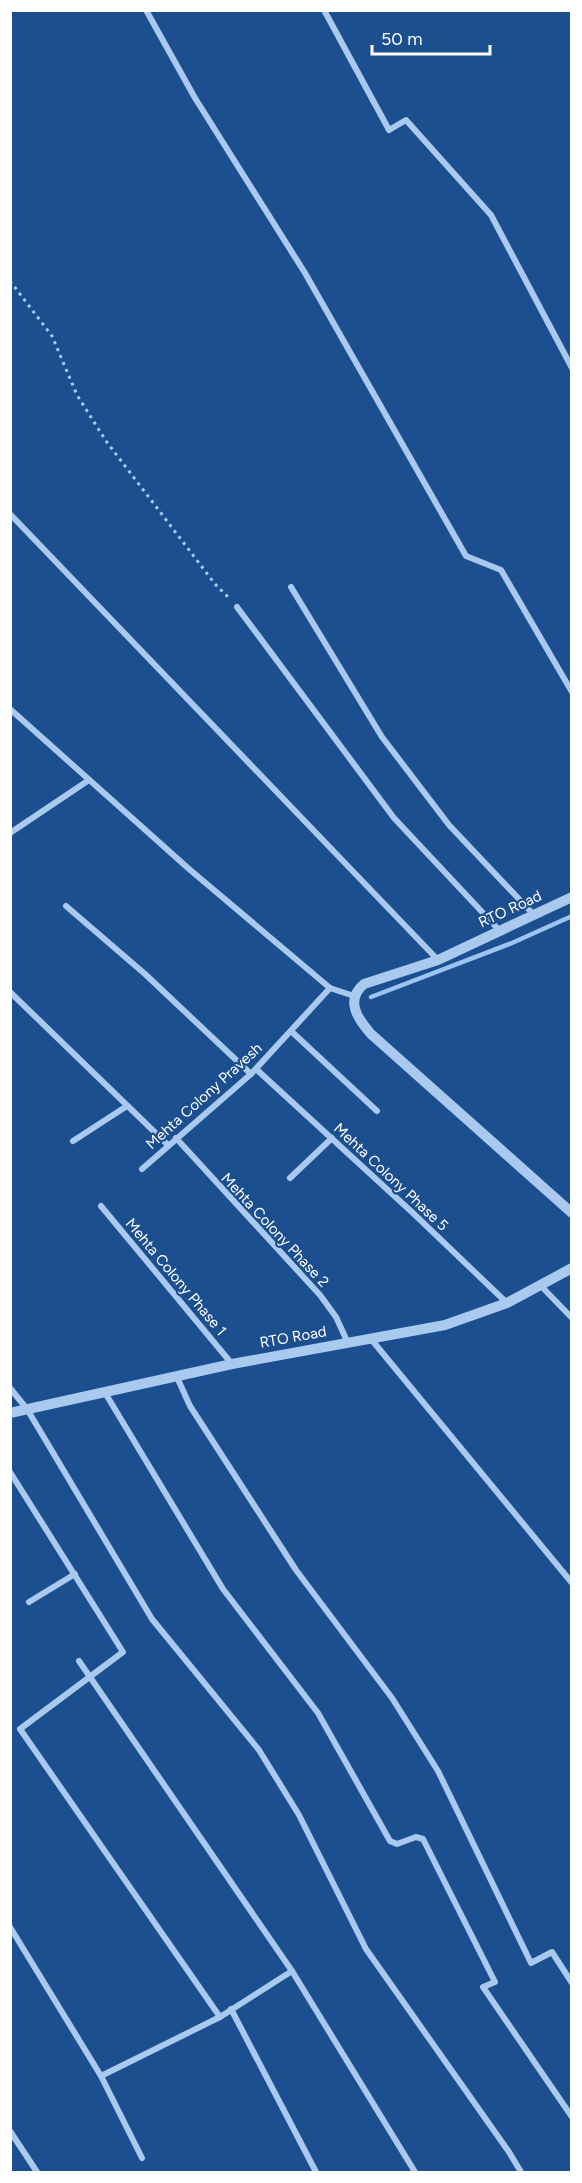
<svg xmlns="http://www.w3.org/2000/svg" width="582" height="2183" viewBox="0 0 582 2183" font-family="Figtree,sans-serif">
  <style>
    .lines { fill: none; stroke-linecap: round; stroke-linejoin: round }
    .stream { stroke: #9cc4f0; stroke-width: 4.5 }
    .path { stroke: #a9c9ee; stroke-width: 3; stroke-dasharray: 3 4.5; stroke-linecap: butt }
    .minor { stroke: #a9c9ee; stroke-width: 6 }
    .tertiary { stroke: #a9c9ee; stroke-width: 10 }
    .labels { text-anchor: middle; dominant-baseline: central; stroke-width: 4.5; stroke-linejoin: round; paint-order: stroke }
    .street-label { font-size: 15px; fill: #fff; stroke: #1b4f8f }
  </style>
  <rect width="100%" height="100%" fill="#1b4f8f"/>
  <g class="lines">
    <path class="stream" d="M 371,997 L 512,943 L 572,916"/>
    <path class="path" d="M 10,281 L 52,336 L 77,395 L 106,441 L 215,584 L 230,599"/>
    <g class="minor">
      <path d="M 146,10 L 195,98 L 305,273 L 466,556 L 501,570 L 572,692"/>
      <path d="M 324,10 L 389,130 L 406,120 L 491,215 L 572,368"/>
      <path d="M 10,514 L 438,960"/>
      <path d="M 291,587 L 382,737 L 449,825 L 534,915"/>
      <path d="M 237,607 L 394,818 L 499,930"/>
      <path d="M 10,709 L 189,869 L 330,988 L 354,996"/>
      <path d="M 10,833 L 89,780"/>
      <path d="M 66,906 L 145,974 L 251,1074"/>
      <path d="M 10,992 L 168,1145"/>
      <path d="M 291,1031 L 377,1111"/>
      <path d="M 256,1069 L 414,1214 L 507,1303"/>
      <path d="M 176,1138 L 320,1295 L 336,1317 L 348,1343"/>
      <path d="M 73,1141 L 127,1106"/>
      <path d="M 142,1169 L 251,1074 L 330,988"/>
      <path d="M 290,1178 L 332,1138"/>
      <path d="M 101,1206 L 232,1364"/>
      <path d="M 541,1286 L 572,1318"/>
      <path d="M 371,1339 L 572,1583"/>
      <path d="M 176,1375 L 190,1406 L 296,1570 L 392,1698 L 438,1771 L 531,1963 L 552,1952 L 572,1983"/>
      <path d="M 10,1388 L 27,1409 L 152,1619 L 259,1750 L 299,1815 L 366,1949 L 509,2152 L 521,2172"/>
      <path d="M 104,1391 L 223,1589 L 318,1713 L 390,1841 L 397,1844 L 416,1837 L 423,1839 L 495,1982 L 483,1987 L 572,2117"/>
      <path d="M 10,1472 L 123,1652 L 20,1729 L 220,2017"/>
      <path d="M 29,1602 L 75,1574"/>
      <path d="M 79,1661 L 292,1971 L 415,2172"/>
      <path d="M 10,1927 L 101,2076 L 142,2158"/>
      <path d="M 231,2009 L 316,2172"/>
      <path d="M 101,2076 L 220,2017 L 292,1971"/>
      <path d="M 10,2131 L 37,2172"/>
    </g>
    <g class="tertiary">
      <path d="M 572,897 L 438,960 L 364,984 C 345,1000 357,1018 371,1034 L 572,1213"/>
      <path d="M 10,1413 L 232,1364 L 445,1325 L 507,1303 L 572,1268"/>
    </g>
  </g>
  <g class="labels">
    <g class="street-label">
      <text transform="translate(510 909) rotate(-25)">RTO Road</text>
      <text transform="translate(204 1096) rotate(-42)">Mehta Colony Pravesh</text>
      <text transform="translate(391 1177) rotate(43)">Mehta Colony Phase 5</text>
      <text transform="translate(275 1230) rotate(47)">Mehta Colony Phase 2</text>
      <text transform="translate(176 1277) rotate(50)">Mehta Colony Phase 1</text>
      <text transform="translate(293 1337) rotate(-10)">RTO Road</text>
    </g>
  </g>
  <rect width="582" height="2183" fill="none" stroke="#ffffff" stroke-width="24"/>
  <path d="M372 45v9h118v-9" fill="none" stroke="#ffffff" stroke-width="3"/>
  <text x="381" y="45" font-size="18" fill="#ffffff" stroke="#1b4f8f" stroke-width="4.5" paint-order="stroke">50 m</text>
</svg>
